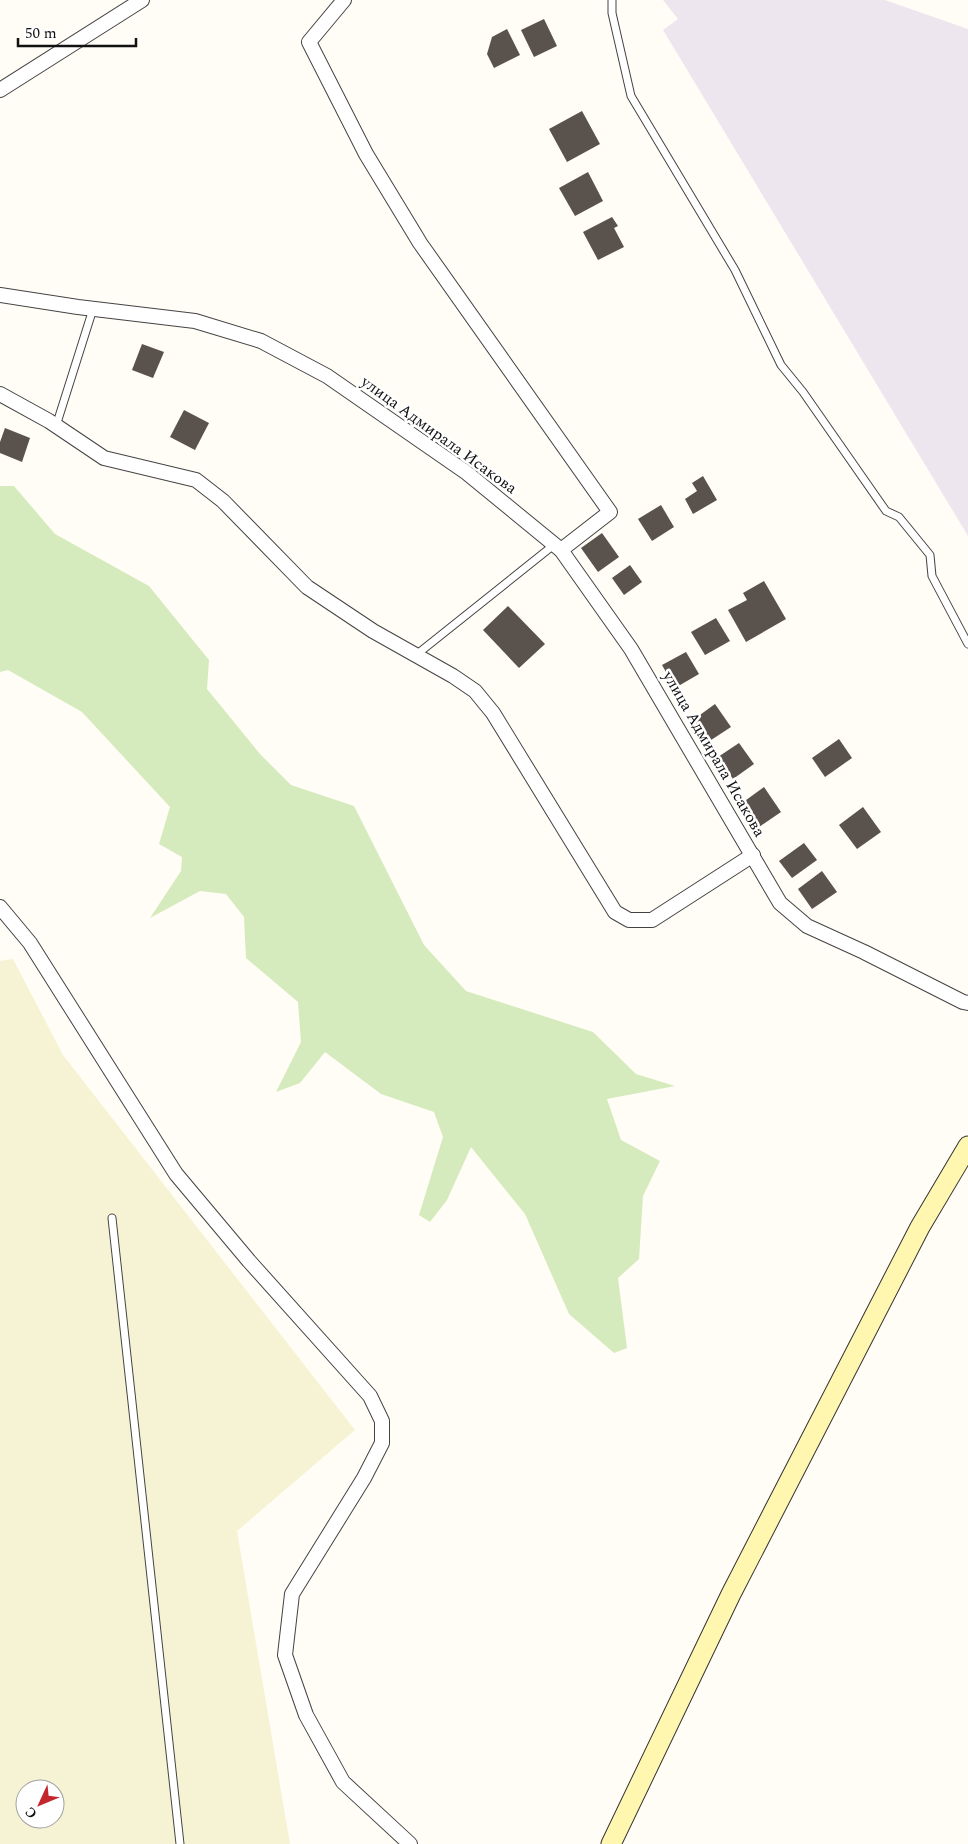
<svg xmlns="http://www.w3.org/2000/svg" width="968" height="1844" viewBox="0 0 968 1844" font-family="Spectral,serif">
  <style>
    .industrial { fill: #eee6ef }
    .farmland { fill: #f6f3d4; fill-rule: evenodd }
    .green { fill: #d5ebbd }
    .building { fill: #5a524d }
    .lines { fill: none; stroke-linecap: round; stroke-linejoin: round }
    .service-casing { stroke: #444; stroke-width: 9 }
    .minor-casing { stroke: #444; stroke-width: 16 }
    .secondary-casing { stroke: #333; stroke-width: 21 }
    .service { stroke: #fff; stroke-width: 7 }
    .minor { stroke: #fff; stroke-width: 14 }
    .secondary { stroke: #fff6b0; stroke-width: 19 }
    .labels { text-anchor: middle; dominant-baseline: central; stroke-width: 5; stroke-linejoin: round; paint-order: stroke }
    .street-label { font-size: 16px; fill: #111; stroke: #fff }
  </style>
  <rect width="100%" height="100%" fill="#fffdf5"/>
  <path class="industrial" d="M 663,0 L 885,0 L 968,29 L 968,536 L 663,30 L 678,19 Z"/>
  <path class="farmland" d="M 13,959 L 63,1055 L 355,1430 L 237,1531 L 290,1844 L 0,1844 L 0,961 ZM 25,1789 L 55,1789 L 55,1819 L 25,1819 Z"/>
  <path class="green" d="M 0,486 L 14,486 L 55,534 L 149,586 L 209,660 L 207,689 L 260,754 L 291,785 L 354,806 L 424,945 L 466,991 L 593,1032 L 636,1074 L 675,1086 L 607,1099 L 621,1140 L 660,1161 L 643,1196 L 639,1259 L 618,1278 L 627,1348 L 614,1353 L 569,1314 L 525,1214 L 471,1147 L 447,1200 L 430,1222 L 419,1215 L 443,1137 L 434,1112 L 381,1094 L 325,1052 L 300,1083 L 276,1092 L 301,1042 L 298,1002 L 246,958 L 244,917 L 226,894 L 200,891 L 150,918 L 181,871 L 182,857 L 159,844 L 170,807 L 82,712 L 8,670 L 0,672 Z"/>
  <g class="building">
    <path d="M 544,19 L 557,46 L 534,57 L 521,30 Z"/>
    <path d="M 507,29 L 520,55 L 494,68 L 487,54 L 492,37 Z"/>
    <path d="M 582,111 L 600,144 L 567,162 L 549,129 Z"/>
    <path d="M 588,172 L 603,201 L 575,216 L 559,188 Z"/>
    <path d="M 612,217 L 618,226 L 614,228 L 624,247 L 598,260 L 583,232 Z"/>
    <path d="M 142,344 L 164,352 L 153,378 L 132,370 Z"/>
    <path d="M 184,410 L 209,423 L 195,450 L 170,437 Z"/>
    <path d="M 5,428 L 30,438 L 22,462 L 0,453 L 0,442 Z"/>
    <path d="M 703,476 L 717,500 L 693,514 L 685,499 L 697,491 L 692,483 Z"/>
    <path d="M 661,505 L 674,527 L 652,541 L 638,519 Z"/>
    <path d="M 602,533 L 619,557 L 598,572 L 581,548 Z"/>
    <path d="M 630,565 L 642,582 L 624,595 L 612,578 Z"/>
    <path d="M 764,581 L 786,619 L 746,642 L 728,610 L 747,600 L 743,593 Z"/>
    <path d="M 508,606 L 545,644 L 519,668 L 483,630 Z"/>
    <path d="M 716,618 L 730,641 L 705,655 L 691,632 Z"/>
    <path d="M 686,652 L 699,674 L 675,688 L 662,665 Z"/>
    <path d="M 715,704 L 731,727 L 708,742 L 693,720 Z"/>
    <path d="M 839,739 L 852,758 L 825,777 L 812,758 Z"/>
    <path d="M 739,743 L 754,764 L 733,779 L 718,757 Z"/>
    <path d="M 764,787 L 781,812 L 759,827 L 742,803 Z"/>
    <path d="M 863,807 L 881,832 L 857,849 L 839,825 Z"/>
    <path d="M 804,843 L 817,860 L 792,878 L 779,861 Z"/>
    <path d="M 822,871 L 837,892 L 812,909 L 798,889 Z"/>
  </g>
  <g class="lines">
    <g class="service-casing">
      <g id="service">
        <path d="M 612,0 L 612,13 L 631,96 L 735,270 L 781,365 L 803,392 L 886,511 L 899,517 L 930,555 L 932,576 L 968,644"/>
        <path d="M 56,426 L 93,309"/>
        <path d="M 416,655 L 555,544"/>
        <path d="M 112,1218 L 180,1844"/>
      </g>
    </g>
    <g class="minor-casing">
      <g id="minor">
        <path d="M 344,0 L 309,42 L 366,154 L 420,243 L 610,512 L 561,550"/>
        <path d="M 0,90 L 142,0"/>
        <path d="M 0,295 L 78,307 L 195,321 L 261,341 L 327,376 L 467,473 L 561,550 L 631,649 L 780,903 L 807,926 L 864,952 L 963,1002 L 968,1003"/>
        <path d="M 0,394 L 49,421 L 104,458 L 196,480 L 223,501 L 307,587 L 373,631 L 453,676 L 475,691 L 493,713 L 615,912 L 629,920 L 652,920 L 753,855"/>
        <path d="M 0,907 L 30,943 L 176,1174 L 249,1261 L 370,1396 L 382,1421 L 382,1443 L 364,1478 L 292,1594 L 285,1655 L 306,1715 L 343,1782 L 410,1844"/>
      </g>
    </g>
    <g class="secondary-casing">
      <path id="secondary" d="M 611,1844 L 731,1594 L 920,1227 L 968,1146"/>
    </g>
    <use href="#service" class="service"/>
    <use href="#minor" class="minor"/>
    <use href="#secondary" class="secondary"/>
  </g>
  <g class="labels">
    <g class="street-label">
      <text transform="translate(439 435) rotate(36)">улица Адмирала Исакова</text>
      <text transform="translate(714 754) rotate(60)">улица Адмирала Исакова</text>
    </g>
  </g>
  <g transform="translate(40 1804) rotate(226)"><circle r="24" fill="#ffffff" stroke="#a0a0a0"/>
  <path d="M0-4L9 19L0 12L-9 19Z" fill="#c4262e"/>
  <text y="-8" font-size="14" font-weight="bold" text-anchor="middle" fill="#111111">С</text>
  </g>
  <path d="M18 38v8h118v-8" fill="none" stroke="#111111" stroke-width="2.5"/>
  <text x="25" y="38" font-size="15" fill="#111111" stroke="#ffffff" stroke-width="4" paint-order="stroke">50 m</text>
</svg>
